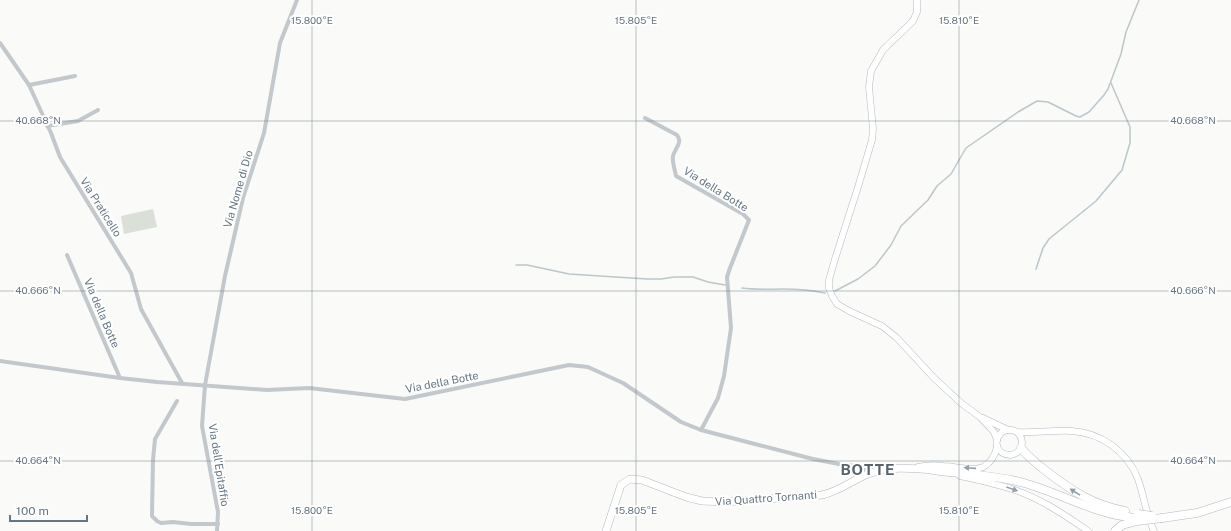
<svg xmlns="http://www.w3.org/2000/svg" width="1231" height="531" viewBox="0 0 1231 531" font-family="'Public Sans',sans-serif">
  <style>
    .green { fill: #dadfd7 }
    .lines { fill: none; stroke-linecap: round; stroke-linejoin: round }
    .stream { stroke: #bbc7cb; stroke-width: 1.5 }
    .secondary-casing { stroke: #b3babf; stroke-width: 7 }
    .primary-casing { stroke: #b5babe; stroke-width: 8 }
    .highway-casing { stroke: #b4b9bd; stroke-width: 9 }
    .street { stroke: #c3c8cc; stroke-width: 4 }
    .secondary { stroke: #fff; stroke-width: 6 }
    .primary { stroke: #fff; stroke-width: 7 }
    .highway { stroke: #fff; stroke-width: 8 }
    .highway-bridge-casing { stroke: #b4b9bd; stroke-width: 9; stroke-linecap: butt }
    .highway-bridge { stroke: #fff; stroke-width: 8 }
    .oneway { fill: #939fa8 }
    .ticks { fill: none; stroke: #657683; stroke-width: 1; stroke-opacity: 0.45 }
    .labels { text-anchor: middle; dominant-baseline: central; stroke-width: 4; stroke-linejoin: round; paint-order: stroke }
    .street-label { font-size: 11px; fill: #657683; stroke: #fff }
    .district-label { font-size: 15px; font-weight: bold; letter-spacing: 1px; fill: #57646e; stroke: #fff }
    .ticks-label { font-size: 10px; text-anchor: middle; fill: #657683; stroke: #fff; stroke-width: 4; stroke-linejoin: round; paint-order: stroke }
  </style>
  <rect width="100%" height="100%" fill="#fafaf8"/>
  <path class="green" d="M 153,209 L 157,227 L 124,234 L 121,216 Z"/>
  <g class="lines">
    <g class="stream">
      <path d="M 516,265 L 527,265 L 569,274 L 647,279 L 661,279 L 674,277 L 693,277 L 708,282 L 725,285"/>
      <path d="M 1036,269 L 1043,248 L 1049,239 L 1096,201 L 1122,170 L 1130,143 L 1130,127 L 1111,83"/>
      <path d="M 742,288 C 756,290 769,289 783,289 C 797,289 811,290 825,293"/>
      <path d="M 835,291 L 858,279 L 875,266 L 891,245 L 901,226 L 928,200 L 937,186 L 951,174 L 966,148 L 1018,112 L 1037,101 L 1048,102 L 1076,116 L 1080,117 L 1089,112 L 1104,95 L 1108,89 L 1121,54 L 1126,32 L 1139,0"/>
    </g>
    <g class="secondary-casing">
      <g id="secondary">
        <path d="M 917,0 L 917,12 L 913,21 L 883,50 L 871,71 L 869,87 L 873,129 L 872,140 L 858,187 L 835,259 L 829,280 L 829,288 L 832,296 L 837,304 L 849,311 L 882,326 L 897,338 L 933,377 L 961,403 L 980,417 L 994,432 L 997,440"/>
        <path d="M 983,418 L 1008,430"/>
        <path d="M 1017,432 C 1026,441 1022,453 1010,455 C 986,453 998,421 1017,432 C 1035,433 1054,430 1072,431 C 1101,433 1127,451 1138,479 C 1144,496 1146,514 1154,531"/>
        <path d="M 918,467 C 927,465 935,465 943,466 C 955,466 972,472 983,467 C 991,463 995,455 997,447"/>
        <path d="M 960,476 C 978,480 997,484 1015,490 C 1041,499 1065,515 1088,531"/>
      </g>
    </g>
    <g class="primary-casing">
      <path id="primary" d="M 606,531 L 621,485 L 630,479 L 642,480 L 686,497 L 702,501 L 725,502 L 822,495 C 840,491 851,481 868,474 C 888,466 912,468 933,470"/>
    </g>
    <g class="highway-casing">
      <g id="highway">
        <path d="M 1021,448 C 1028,457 1037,464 1046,471 C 1072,491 1093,505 1125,511"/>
        <path d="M 933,470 C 963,474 995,475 1024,483 C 1063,494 1096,515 1137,518"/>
        <path d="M 1162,518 L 1197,513 L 1231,502"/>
        <path d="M 1115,531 L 1122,525 L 1137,521"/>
      </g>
    </g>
    <g class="street">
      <path d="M 0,43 L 29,85 L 51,133 L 60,157 L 131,273 L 141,309 L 182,383"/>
      <path d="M 29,85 L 75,76"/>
      <path d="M 645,118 L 677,135 C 683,143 675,148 673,156 C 672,162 675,170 676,176 L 743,214 L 749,220 L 730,268 L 727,277 L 731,328 L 724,376 L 718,398 L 701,430"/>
      <path d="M 47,126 L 78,121 L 98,110"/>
      <path d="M 67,255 L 120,378"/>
      <path d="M 0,361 L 120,378 L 157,382 L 267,390 L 309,388 L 405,399 L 569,365 L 588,367 L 623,383 L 681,422 L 701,430 L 813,459 L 839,464 L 856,466 L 864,468 L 870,473"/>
      <path d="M 177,401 L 155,439 L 153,460 L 152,516 L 157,521 L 161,523 L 173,522 L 191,524 L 218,524"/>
      <path d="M 217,531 L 218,512 L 202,426 L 205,385 L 225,276 L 243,198 L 264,133 L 280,43 L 297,0"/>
    </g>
    <use href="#secondary" class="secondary"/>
    <use href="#primary" class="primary"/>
    <use href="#highway" class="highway"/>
    <g class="highway-bridge-casing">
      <g id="highway-bridge">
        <path d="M 1138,514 L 1152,516"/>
        <path d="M 1137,521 L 1162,518"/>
      </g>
    </g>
    <use href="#highway-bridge" class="highway-bridge"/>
  </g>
  <defs><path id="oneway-solid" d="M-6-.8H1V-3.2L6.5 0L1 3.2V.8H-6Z"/></defs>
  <g class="oneway">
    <use href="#oneway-solid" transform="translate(970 468) rotate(-176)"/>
    <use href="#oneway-solid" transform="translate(1012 489) rotate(19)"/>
    <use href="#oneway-solid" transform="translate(1075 492) rotate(-148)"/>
  </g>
  <path class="ticks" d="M 312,0 L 312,531M 636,0 L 636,531M 959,0 L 959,531M 0,121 L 1231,121M 0,291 L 1231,291M 0,461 L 1231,461"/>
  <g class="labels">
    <g class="street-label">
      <text transform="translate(238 189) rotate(-74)">Via Nome di Dio</text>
      <text transform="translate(716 189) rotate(32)">Via della Botte</text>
      <text transform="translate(101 207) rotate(58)">Via Praticello</text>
      <text transform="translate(102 313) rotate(67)">Via della Botte</text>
      <text transform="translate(442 382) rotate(-11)">Via della Botte</text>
      <text transform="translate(219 465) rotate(81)">Via dell'Epitaffio</text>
      <text transform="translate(766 498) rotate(-4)">Via Quattro Tornanti</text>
    </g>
    <g class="district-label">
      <text x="868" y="469">BOTTE</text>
    </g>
  </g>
  <g class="ticks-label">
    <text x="312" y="24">15.800°E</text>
    <text x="636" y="24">15.805°E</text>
    <text x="959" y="24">15.810°E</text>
    <text x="38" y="124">40.668°N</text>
    <text x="1193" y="124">40.668°N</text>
    <text x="38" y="294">40.666°N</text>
    <text x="1193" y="294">40.666°N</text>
    <text x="38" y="464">40.664°N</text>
    <text x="1193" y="464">40.664°N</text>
    <text x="312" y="514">15.800°E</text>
    <text x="636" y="514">15.805°E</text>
    <text x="959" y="514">15.810°E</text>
  </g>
  <path d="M10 515v6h77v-6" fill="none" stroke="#657683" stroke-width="2"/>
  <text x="16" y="515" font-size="12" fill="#657683" stroke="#ffffff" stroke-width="3" paint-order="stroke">100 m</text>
</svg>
